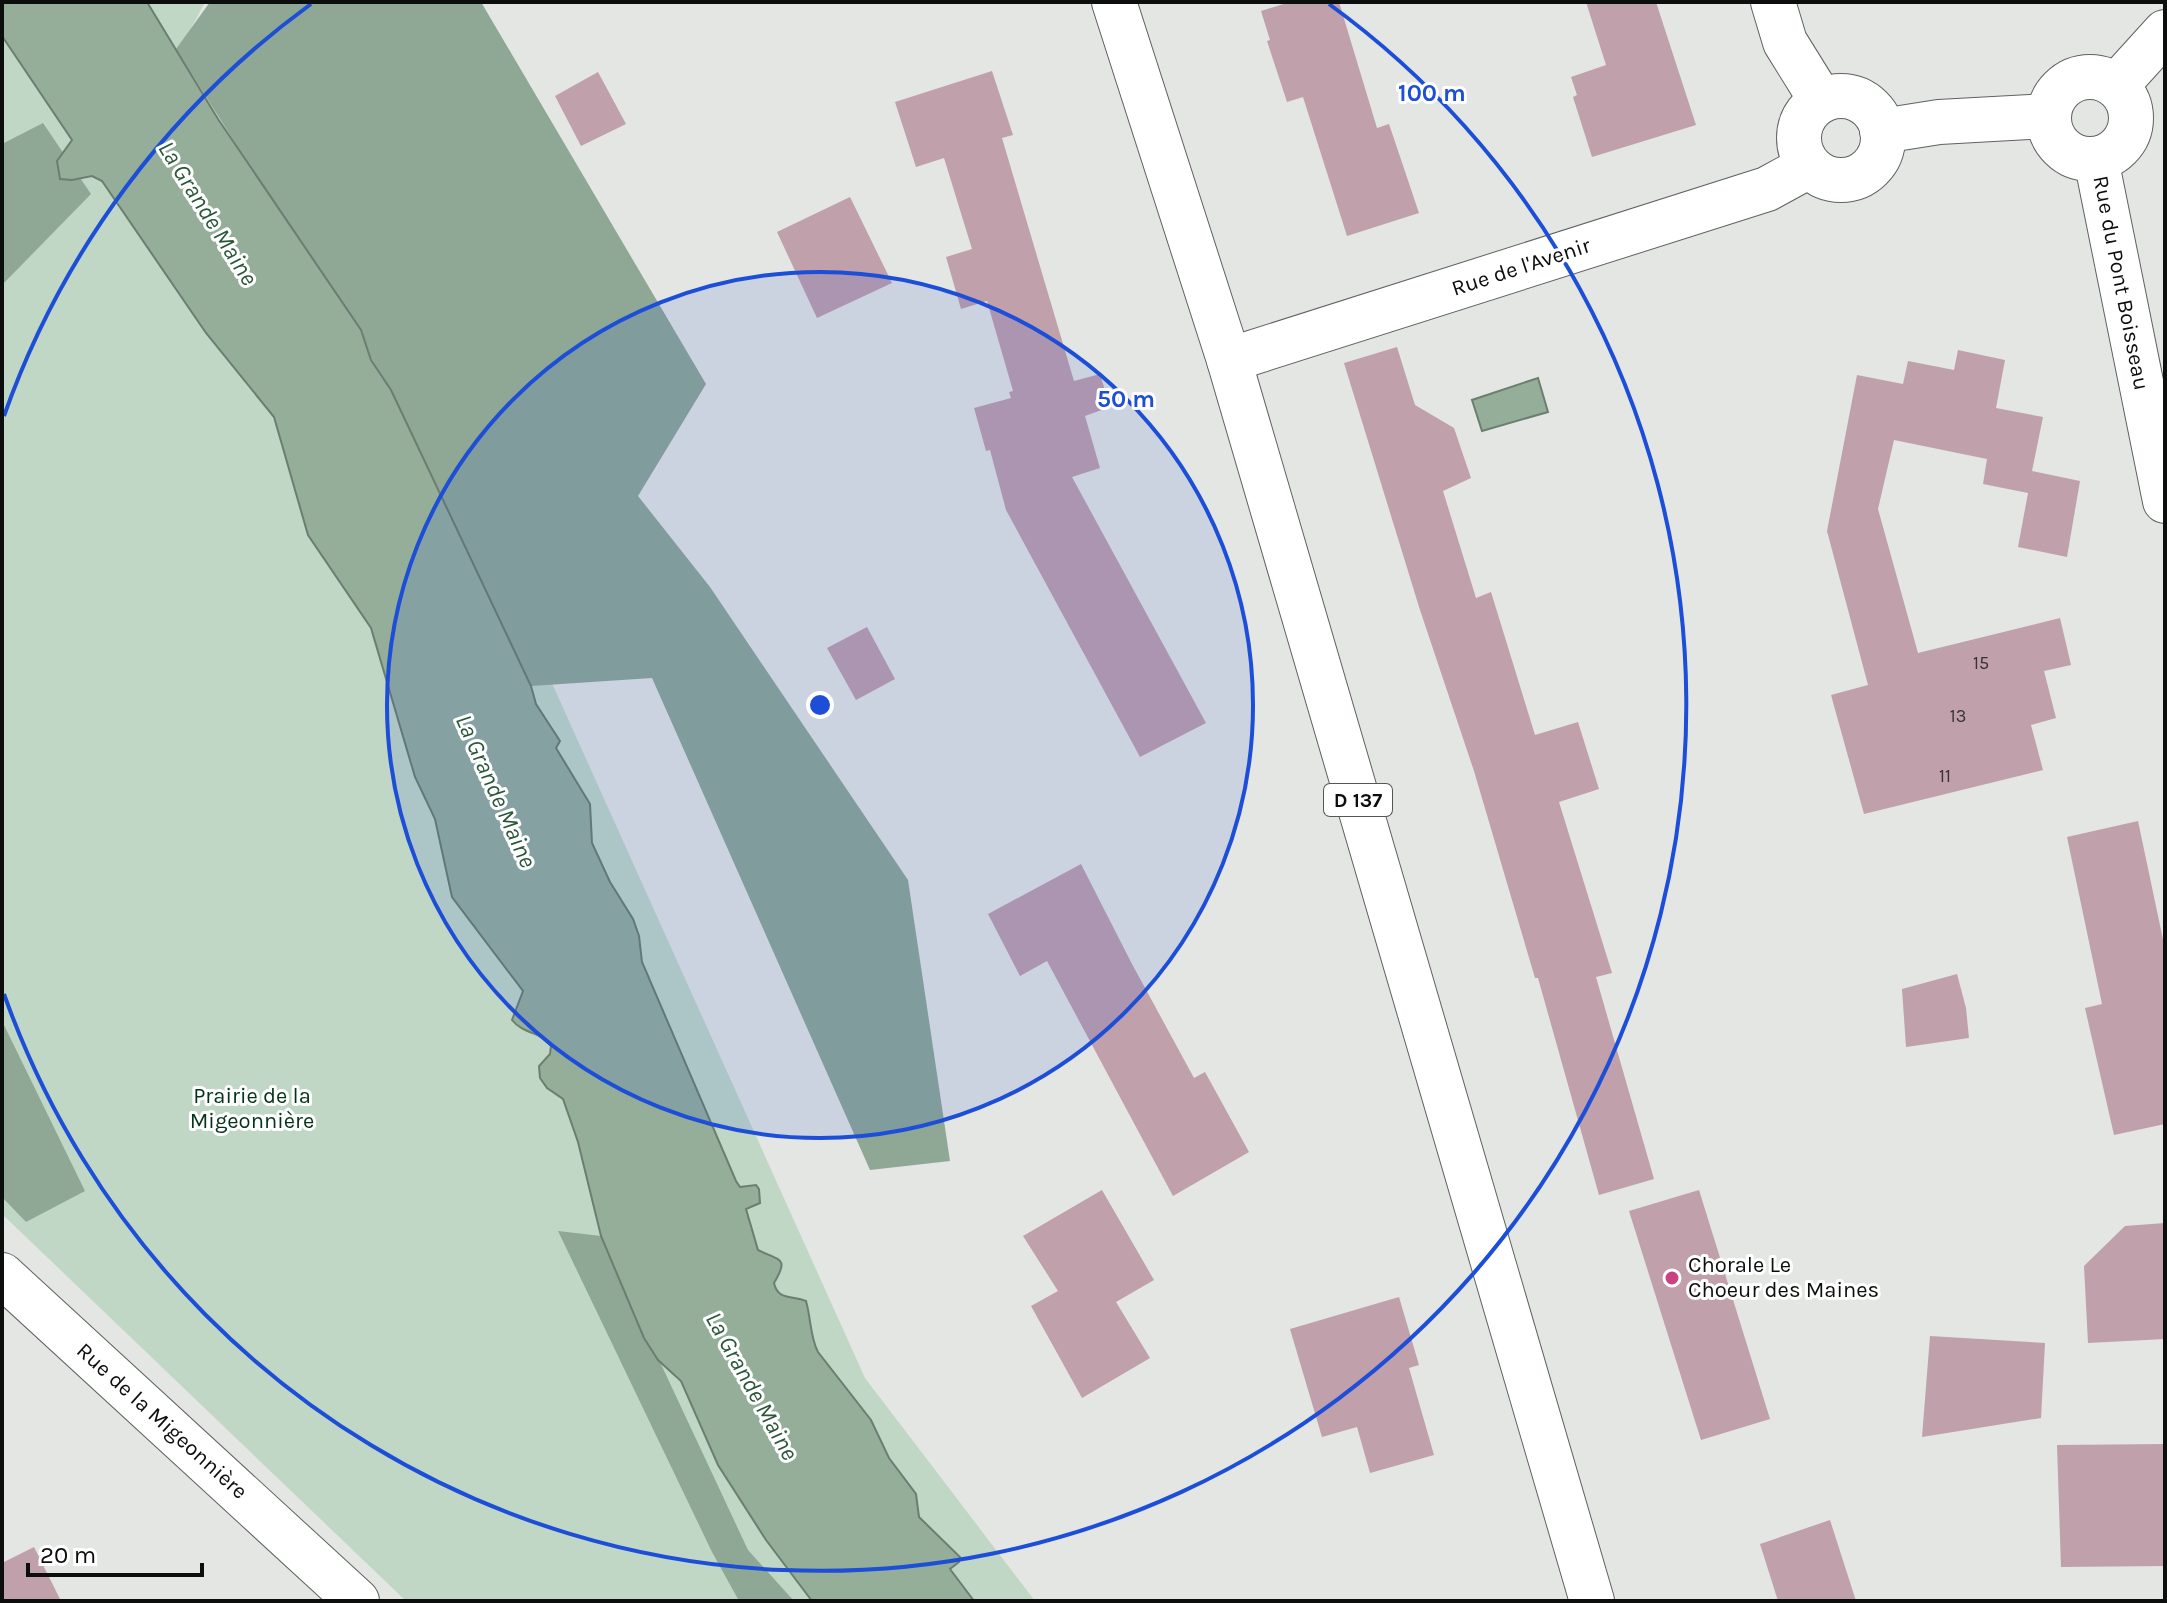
<svg xmlns="http://www.w3.org/2000/svg" width="2167" height="1603" viewBox="0 0 2167 1603" font-family="Karla,sans-serif">
  <style>
    .green { fill: #c0d7c5 }
    .forest { fill: #8ea895 }
    .water { fill: #94ae9a; stroke: #6b7e70; stroke-width: 2 }
    .building { fill: #c0a0ab }
    .lines { fill: none; stroke-linecap: round; stroke-linejoin: round }
    .minor-casing { stroke: #5f6260; stroke-width: 46 }
    .tertiary-casing { stroke: #5f6260; stroke-width: 46 }
    .primary-casing { stroke: #5f6260; stroke-width: 46 }
    .minor { stroke: #fff; stroke-width: 44 }
    .tertiary { stroke: #fff; stroke-width: 44 }
    .primary { stroke: #fff; stroke-width: 44 }
    .ring { fill: none; stroke: #1d4ed8; stroke-width: 4 }
    .poi-dot { fill: #c94282; stroke: #fff; stroke-width: 3 }
    .labels { text-anchor: middle; dominant-baseline: central; stroke-width: 6; stroke-linejoin: round; paint-order: stroke }
    .number-label { font-size: 18px; fill: #393234 }
    .shield { fill: #fff; stroke: #555656; stroke-width: 2 }
    .shield-label { font-size: 20px; font-weight: bold; fill: #0c0d0d }
    .street-label { font-size: 22px; fill: #0c0d0d; stroke: #fff }
    .park-label { font-size: 22px; fill: #033318; stroke: #fff }
    .poi-label { font-size: 22px; fill: #0c0d0d; stroke: #fff; text-anchor: start }
    .water-label { font-size: 24px; font-style: italic; fill: #2a5739; stroke: #fff }
    .centre { fill: #1d4ed8; stroke: #fff; stroke-width: 4 }
    .ring-label { font-size: 24px; text-anchor: middle; font-weight: bold; fill: #1d4ed8; stroke: #fff; stroke-width: 6; stroke-linejoin: round; paint-order: stroke }
  </style>
  <rect width="100%" height="100%" fill="#e3e6e3"/>
  <path class="green" d="M 2,2 L 205,2 L 185,40 L 409,366 L 865,1378 L 1035,1601 L 406,1601 L 2,1214 Z"/>
  <g class="forest">
    <path d="M 210,2 L 481,2 L 706,384 L 638,496 L 710,587 L 908,880 L 950,1161 L 870,1170 L 652,678 L 531,686 L 391,390 L 176,49 Z"/>
    <path d="M 43,123 L 91,194 L 2,285 L 2,144 Z"/>
    <path d="M 2,1021 L 85,1191 L 26,1222 L 2,1197 Z"/>
    <path d="M 558,1231 L 601,1236 L 748,1550 L 794,1601 L 739,1601 L 712,1552 Z"/>
  </g>
  <g class="water">
    <path d="M 2,2 L 147,2 L 218,119 L 361,330 L 371,360 L 391,390 L 531,686 L 536,704 L 560,741 L 556,748 L 590,804 L 592,843 L 610,882 L 633,919 L 639,936 L 642,962 L 736,1181 L 740,1187 L 756,1185 L 759,1189 L 760,1203 L 746,1209 L 758,1250 C 781,1261 789,1258 774,1283 C 778,1301 792,1295 806,1301 C 811,1318 810,1337 818,1352 L 871,1420 L 889,1458 L 916,1494 L 919,1517 L 960,1557 L 959,1562 L 950,1569 L 974,1601 L 812,1601 L 766,1540 L 718,1465 L 681,1381 L 658,1360 L 644,1338 L 601,1236 L 578,1142 L 563,1099 L 547,1088 L 540,1078 L 539,1066 L 550,1054 L 551,1046 C 541,1031 524,1035 512,1020 L 523,991 L 452,897 L 435,819 L 415,777 L 371,628 L 308,535 L 274,417 L 206,333 L 102,181 L 92,176 L 72,180 L 60,179 L 57,161 L 72,140 L 2,36 Z"/>
    <path d="M 1538,378 L 1548,412 L 1482,431 L 1472,400 Z"/>
  </g>
  <g class="building">
    <path d="M 1290,2 L 1339,2 L 1377,128 L 1389,124 L 1419,213 L 1347,236 L 1303,97 L 1287,102 L 1267,41 L 1270,40 L 1261,11 Z"/>
    <path d="M 1586,2 L 1656,2 L 1696,125 L 1592,157 L 1573,97 L 1577,95 L 1571,77 L 1606,65 Z"/>
    <path d="M 992,71 L 1013,135 L 1002,138 L 1074,381 L 1100,374 L 1110,407 L 1085,416 L 1100,468 L 1072,477 L 1206,723 L 1140,757 L 1006,510 L 990,450 L 986,451 L 974,408 L 1011,398 L 1009,392 L 1013,391 L 987,301 L 961,309 L 946,257 L 972,249 L 944,158 L 916,167 L 895,102 Z"/>
    <path d="M 598,72 L 626,124 L 581,146 L 555,96 Z"/>
    <path d="M 850,197 L 892,283 L 817,318 L 777,232 Z"/>
    <path d="M 1397,347 L 1415,405 L 1454,428 L 1471,478 L 1443,491 L 1476,598 L 1491,592 L 1535,735 L 1578,722 L 1599,789 L 1559,802 L 1612,973 L 1596,977 L 1654,1179 L 1599,1195 L 1538,978 L 1535,978 L 1474,771 L 1420,610 L 1344,363 Z"/>
    <path d="M 1958,350 L 2005,360 L 1996,408 L 2043,417 L 2032,471 L 2080,481 L 2067,557 L 2018,547 L 2028,493 L 1983,484 L 1987,459 L 1894,440 L 1878,509 L 1918,653 L 2060,618 L 2071,665 L 2044,671 L 2056,718 L 2031,725 L 2043,770 L 1864,814 L 1831,695 L 1868,685 L 1827,531 L 1857,375 L 1903,384 L 1908,361 L 1954,370 Z"/>
    <path d="M 867,627 L 895,679 L 856,700 L 827,648 Z"/>
    <path d="M 2138,821 L 2165,949 L 2165,1124 L 2114,1135 L 2085,1008 L 2102,1004 L 2067,837 Z"/>
    <path d="M 1081,864 L 1132,964 L 1194,1078 L 1205,1072 L 1249,1152 L 1173,1196 L 1047,961 L 1020,976 L 988,914 Z"/>
    <path d="M 1957,974 L 1966,1008 L 1969,1038 L 1906,1047 L 1902,989 Z"/>
    <path d="M 1102,1190 L 1154,1280 L 1116,1302 L 1150,1358 L 1082,1398 L 1031,1306 L 1058,1291 L 1023,1236 Z"/>
    <path d="M 1699,1190 L 1770,1419 L 1701,1440 L 1629,1211 Z"/>
    <path d="M 2165,1223 L 2165,1339 L 2088,1343 L 2084,1266 L 2125,1226 Z"/>
    <path d="M 1399,1297 L 1419,1365 L 1409,1368 L 1434,1455 L 1370,1473 L 1357,1427 L 1322,1437 L 1290,1329 Z"/>
    <path d="M 1930,1336 L 2045,1343 L 2041,1418 L 1922,1437 Z"/>
    <path d="M 2165,1444 L 2165,1566 L 2061,1567 L 2057,1445 Z"/>
    <path d="M 1830,1520 L 1856,1601 L 1778,1601 L 1760,1544 Z"/>
    <path d="M 34,1547 L 61,1601 L 2,1601 L 2,1563 Z"/>
  </g>
  <g class="lines">
    <g class="minor-casing">
      <g id="minor">
        <path d="M 1773,2 L 1785,42 L 1821,100"/>
        <circle cx="2090" cy="118" r="41"/>
        <path d="M 2116,86 L 2165,32"/>
        <circle cx="1841" cy="138" r="42"/>
        <path d="M 1882,131 L 1939,122 L 2049,116"/>
        <path d="M 2096,159 L 2165,501"/>
        <path d="M 1229,360 L 1767,189 L 1809,166"/>
      </g>
    </g>
    <g class="tertiary-casing">
      <path id="tertiary" d="M 2,1275 L 357,1601"/>
    </g>
    <g class="primary-casing">
      <path id="primary" d="M 1114,2 L 1229,360 L 1592,1601"/>
    </g>
    <use href="#minor" class="minor"/>
    <use href="#tertiary" class="tertiary"/>
    <use href="#primary" class="primary"/>
  </g>
  <circle cx="820" cy="705" r="433" fill="#1d4ed8" fill-opacity=".12"/>
  <g class="ring">
    <circle cx="820" cy="705" r="433"/>
    <path d="M4 416A866 866 0 0 1 311 4M1329 4A866 866 0 1 1 4 994"/>
  </g>
  <circle class="poi-dot" cx="1672" cy="1278" r="8"/>
  <g class="labels">
    <g class="number-label">
      <text x="1981" y="663">15</text>
      <text x="1958" y="716">13</text>
      <text x="1945" y="776">11</text>
    </g>
    <rect class="shield" x="1324" y="784" width="68" height="32" rx="6"/>
    <g class="shield-label">
      <text x="1358" y="800">D 137</text>
    </g>
    <g class="street-label">
      <text transform="translate(1521 267) rotate(-18)">Rue de l'Avenir</text>
      <text transform="translate(2121 283) rotate(79)">Rue du Pont Boisseau</text>
      <text transform="translate(162 1421) rotate(42)">Rue de la Migeonnière</text>
    </g>
    <g class="park-label">
      <text x="252" y="1096">Prairie de la<tspan x="252" dy="25">Migeonnière</tspan></text>
    </g>
    <g class="poi-label">
      <text x="1688" y="1265">Chorale Le<tspan x="1688" dy="25">Choeur des Maines</tspan></text>
    </g>
    <g class="water-label">
      <text transform="translate(208 213) rotate(58)">La Grande Maine</text>
      <text transform="translate(496 791) rotate(66)">La Grande Maine</text>
      <text transform="translate(752 1386) rotate(61)">La Grande Maine</text>
    </g>
  </g>
  <circle cx="820" cy="705" r="12" class="centre"/>
  <g class="ring-label">
    <text x="1432" y="101">100 m</text>
    <text x="1126" y="407">50 m</text>
  </g>
  <rect width="2167" height="1603" fill="none" stroke="#0c0d0d" stroke-width="8"/>
  <path d="M28 1563v12h174v-12" fill="none" stroke="#0c0d0d" stroke-width="4"/>
  <text x="40" y="1563" font-size="24" fill="#0c0d0d" stroke="#ffffff" stroke-width="6" paint-order="stroke">20 m</text>
</svg>
